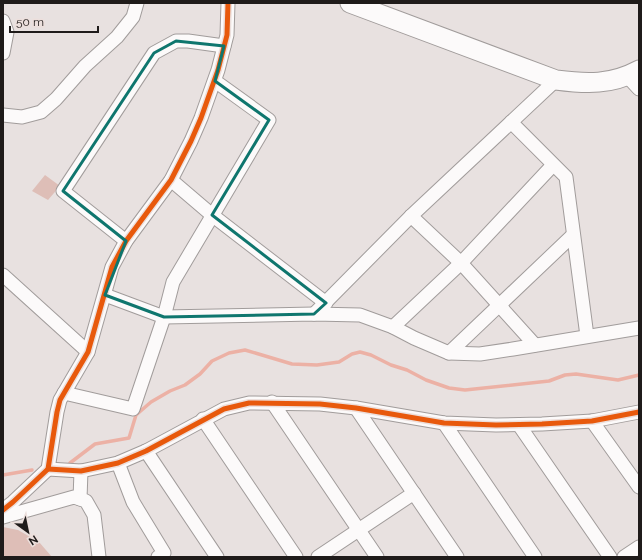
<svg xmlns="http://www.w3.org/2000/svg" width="642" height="560" viewBox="0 0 642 560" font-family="Raleway,sans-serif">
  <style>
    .green { fill: #debeb7 }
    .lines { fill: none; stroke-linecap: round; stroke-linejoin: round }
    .stream { stroke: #ecb1a5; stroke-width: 3.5 }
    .street-casing { stroke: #a19c9b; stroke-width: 15 }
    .secondary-casing { stroke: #a19c9b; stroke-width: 21 }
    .street { stroke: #fcfafa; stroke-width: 13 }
    .secondary { stroke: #fcfafa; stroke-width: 19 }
    .cycleway-casing { stroke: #ecdfdc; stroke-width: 8 }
    .cycleway { stroke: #e8590c; stroke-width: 5 }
    .marked { fill: none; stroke: #0f766e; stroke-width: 3; stroke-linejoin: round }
  </style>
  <rect width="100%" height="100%" fill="#e8e1e0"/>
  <g class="green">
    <path d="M 45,175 L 60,186 L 48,200 L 32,191 Z"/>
    <path d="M 3,527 L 18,530 L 39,542 L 52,557 L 3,557 Z"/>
  </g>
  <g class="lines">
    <g class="stream">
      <path d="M 70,463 L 95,444 L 129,438 L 136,415 L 151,402 L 170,391 L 185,385 L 200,374 L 212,361 L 229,353 L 245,350 L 292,364 L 317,365 L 339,362 L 352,354 L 360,352 L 371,355 L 391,365 L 407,370 L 426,380 L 449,388 L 465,390 L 549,381 L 565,375 L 576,374 L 618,380 L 639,375"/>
      <path d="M 3,475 L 32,470"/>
    </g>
    <g class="street-casing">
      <g id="street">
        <path d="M 3,21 L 7,32 L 3,53"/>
        <path d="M 627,76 L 639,89"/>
        <path d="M 3,115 L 22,117 L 41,112 L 56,99 L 85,66 L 117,37 L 133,17 L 137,3"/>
        <path d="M 511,122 L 566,177 L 587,336"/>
        <path d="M 171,180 L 212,215 L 326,303"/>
        <path d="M 411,216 L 461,263 L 535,345"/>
        <path d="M 126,241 L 63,191 L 154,53 L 176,41 L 188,41 L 224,46"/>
        <path d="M 3,275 L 88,352"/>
        <path d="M 105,295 L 164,317 L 314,314 L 360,315 L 393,327 L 414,338 L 449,353 L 480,354 L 513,349 L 639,328"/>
        <path d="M 314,314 L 411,216 L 556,80"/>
        <path d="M 393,327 L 461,263 L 553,165"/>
        <path d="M 449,353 L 573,235"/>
        <path d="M 64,393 L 133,409 L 164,317 L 173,282 L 269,120 L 215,81"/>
        <path d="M 272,402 L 377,557"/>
        <path d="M 356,408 L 457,557"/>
        <path d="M 203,419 L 296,557"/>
        <path d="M 592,421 L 639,487"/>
        <path d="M 444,423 L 535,557"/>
        <path d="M 519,425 L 610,557"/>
        <path d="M 146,451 L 217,557"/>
        <path d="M 118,463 L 133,502 L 164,553 L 158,557"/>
        <path d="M 48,469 L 81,471 L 118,463 L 146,451 L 224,409 L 249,403 L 320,404 L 356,408 L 444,423 L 496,425 L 542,424 L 592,421 L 639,412"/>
        <path d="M 80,499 L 81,471"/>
        <path d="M 3,510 L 13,502 L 48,469 L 57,412 L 60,400 L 88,352 L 112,267 L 126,241 L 171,180 L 191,141 L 201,118 L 218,70 L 227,35 L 228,3"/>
        <path d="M 3,517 L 74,497 L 86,501 L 94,515 L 99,557"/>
        <path d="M 318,557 L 414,493"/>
        <path d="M 624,557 L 639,547"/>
      </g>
    </g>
    <g class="secondary-casing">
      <path id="secondary" d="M 350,3 L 556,80 C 587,84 611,85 639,70"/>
    </g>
    <use href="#street" class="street"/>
    <use href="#secondary" class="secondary"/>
    <g class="cycleway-casing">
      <g id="cycleway">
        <path d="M 48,469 L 81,471 L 118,463 L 146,451 L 224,409 L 249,403 L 320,404 L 356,408 L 444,423 L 496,425 L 542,424 L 592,421 L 639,412"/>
        <path d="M 3,510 L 13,502 L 48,469 L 57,412 L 60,400 L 88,352 L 112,267 L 126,241 L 171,180 L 191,141 L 201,118 L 218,70 L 227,35 L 228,3"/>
      </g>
    </g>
    <use href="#cycleway" class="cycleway"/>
  </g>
  <path class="marked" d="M 176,41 L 224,46 L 215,81 L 269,120 L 212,215 L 326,303 L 314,314 L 164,317 L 105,295 L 126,241 L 63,191 L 154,53 Z"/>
  <rect width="642" height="560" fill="none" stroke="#1f1b1a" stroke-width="8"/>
  <g transform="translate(28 532) rotate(147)" stroke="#ecdfdc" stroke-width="3" paint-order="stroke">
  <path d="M0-3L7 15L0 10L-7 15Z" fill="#1f1b1a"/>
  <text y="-6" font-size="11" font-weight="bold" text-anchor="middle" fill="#1f1b1a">N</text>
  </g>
  <path d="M10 26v6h88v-6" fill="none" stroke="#1f1b1a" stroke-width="2"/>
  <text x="16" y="26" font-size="12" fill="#1f1b1a" stroke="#ecdfdc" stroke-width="3" paint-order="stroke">50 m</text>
</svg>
